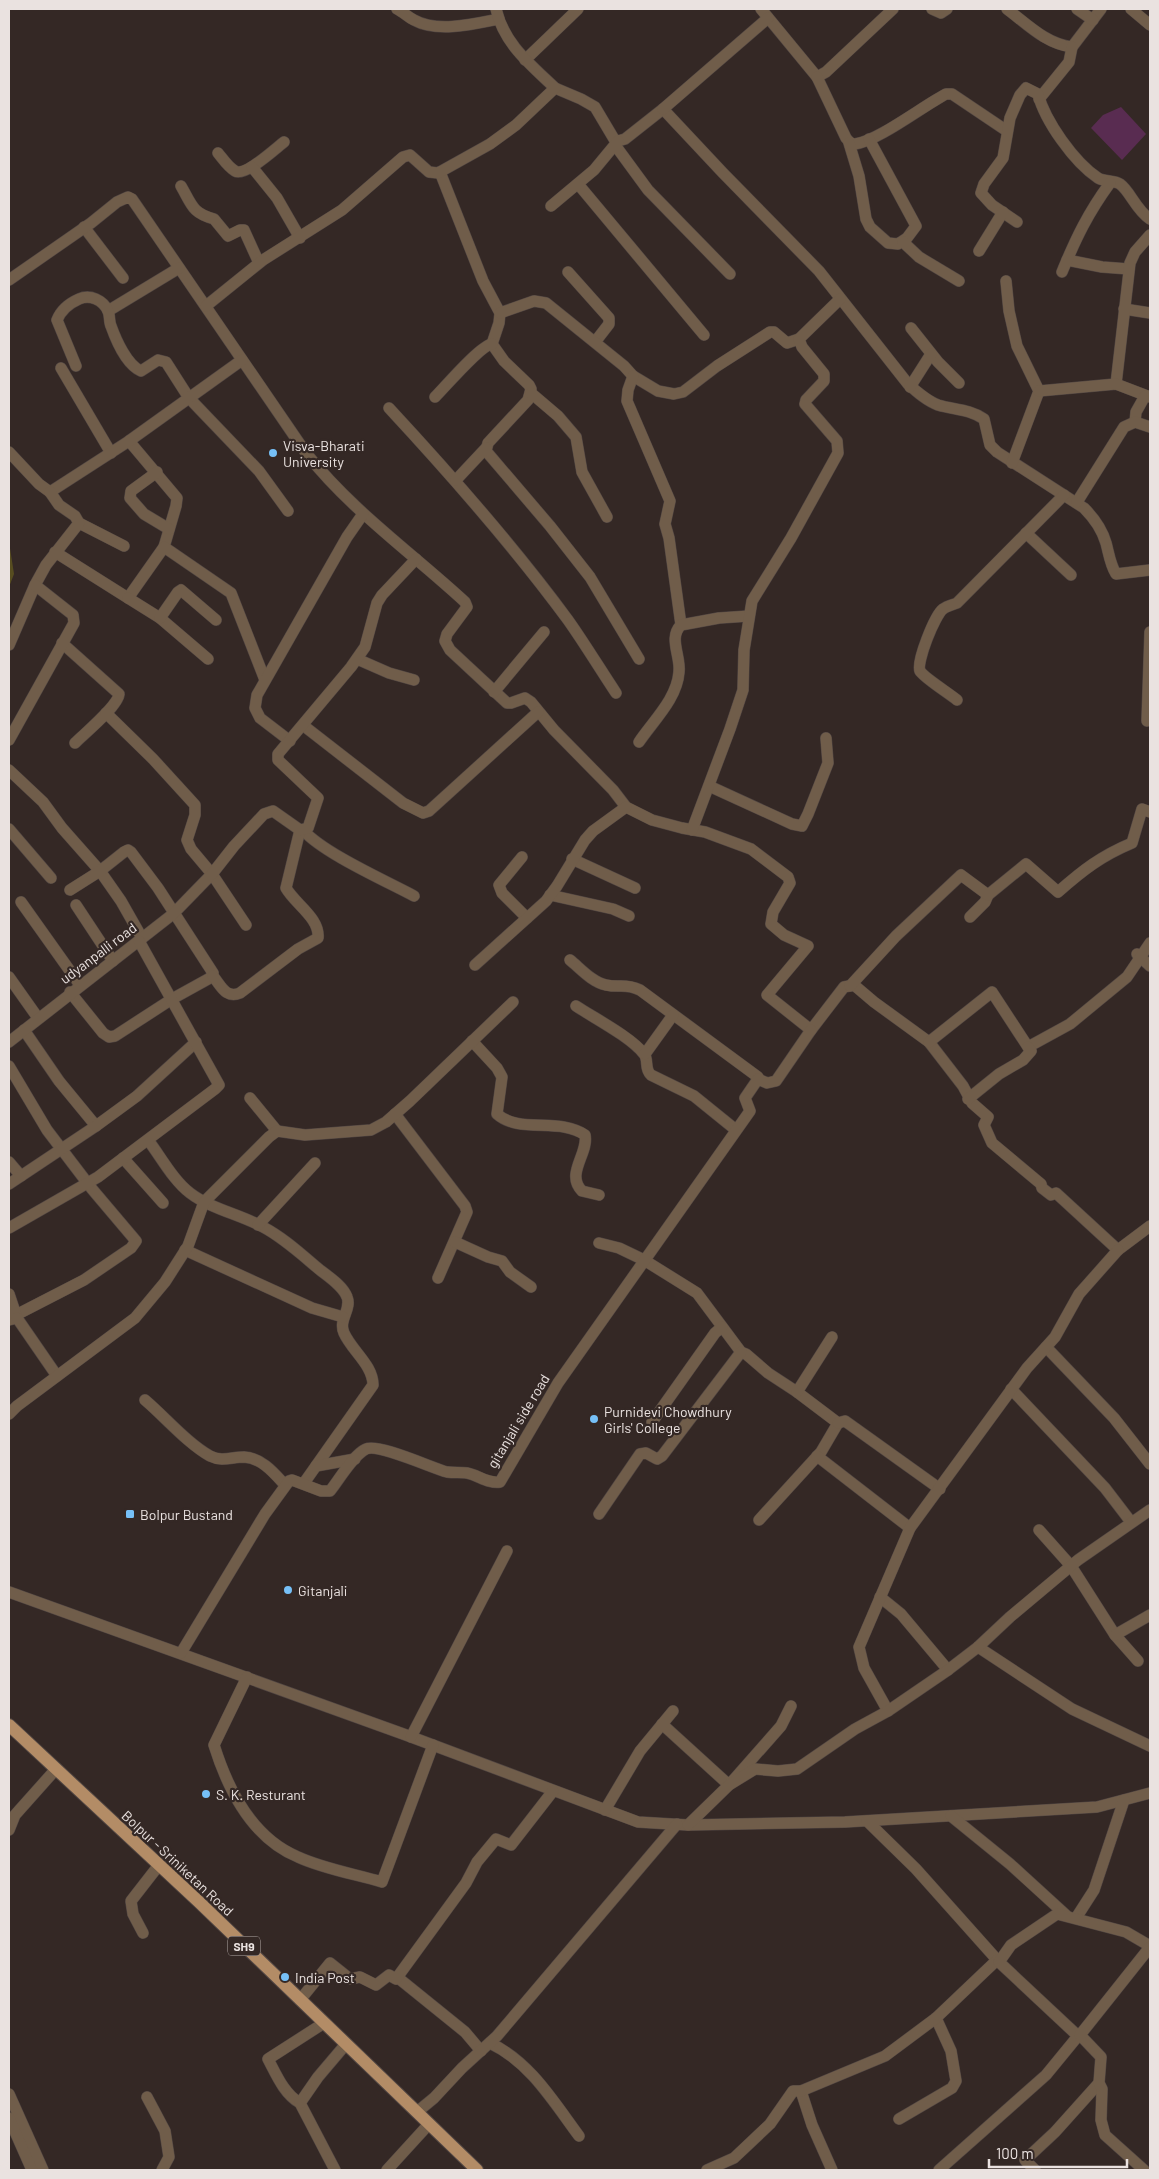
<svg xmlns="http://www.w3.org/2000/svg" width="1159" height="2179" viewBox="0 0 1159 2179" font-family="Barlow,sans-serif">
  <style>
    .green { fill: #574d20 }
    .water { fill: #592c51 }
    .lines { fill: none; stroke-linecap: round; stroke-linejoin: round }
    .minor-casing { stroke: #514643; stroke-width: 12 }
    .major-casing { stroke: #514643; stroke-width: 14 }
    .minor { stroke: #705d4a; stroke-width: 11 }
    .major { stroke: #b38c66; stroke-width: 12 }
    .poi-dot { fill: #76c0f7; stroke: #342825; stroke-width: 2 }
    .labels { text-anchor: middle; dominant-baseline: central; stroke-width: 4.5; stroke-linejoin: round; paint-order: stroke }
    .shield { fill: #342825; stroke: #b3aaa8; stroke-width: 1 }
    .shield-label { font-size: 12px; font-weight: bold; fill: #eae2e0 }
    .poi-label { font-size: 14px; fill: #eae2e0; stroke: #342825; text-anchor: start }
    .street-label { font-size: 14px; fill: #eae2e0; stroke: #342825 }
  </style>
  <rect width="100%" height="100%" fill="#342825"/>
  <path class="green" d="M 9,542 L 14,574 L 9,587 Z"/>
  <path class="water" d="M 1121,107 L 1146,134 L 1122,160 L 1091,128 L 1103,115 Z"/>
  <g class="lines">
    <g class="minor-casing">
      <g id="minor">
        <path d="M 397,9 C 403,12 408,17 414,20 C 437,33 474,24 499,19"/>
        <path d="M 761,9 L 817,77 L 826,72 L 893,9"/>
        <path d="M 932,9 L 941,13 L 947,9"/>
        <path d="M 1007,9 C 1027,24 1046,44 1072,47 L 1101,9"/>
        <path d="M 1077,9 L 1093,20"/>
        <path d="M 1131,9 L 1150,25"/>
        <path d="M 525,60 L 578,9"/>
        <path d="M 817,77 L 846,138 C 849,142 851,144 855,144 C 878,141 923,106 946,94 L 952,94 L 1007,131"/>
        <path d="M 555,88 L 581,99 L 595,107 L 614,139 L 618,141 L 625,139 L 663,109 L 723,173 L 819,271 L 908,384 C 917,392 927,401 938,405 C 955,410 969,409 984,419 L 990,445 L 997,452 L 1084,508 C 1094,518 1102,529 1106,543 C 1109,554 1110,564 1116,574 L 1150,570"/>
        <path d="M 1039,99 L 1069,62 L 1072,47"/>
        <path d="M 663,109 L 768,18"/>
        <path d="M 849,143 L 859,176 L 866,219 L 870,227 L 888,243 L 898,244 L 907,238 L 916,226 L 869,139"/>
        <path d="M 615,145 L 648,190 L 730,274"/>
        <path d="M 218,153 C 223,159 228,167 235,171 C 245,177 275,149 284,142"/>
        <path d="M 252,167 L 277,198 L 300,238"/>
        <path d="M 440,172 L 483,281 L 500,313 L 499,323 L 492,344 L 504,361 L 529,385 L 531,389 L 528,400 L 488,443 L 486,451 L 550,526 L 590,577 L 639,659"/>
        <path d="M 578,184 L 704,335"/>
        <path d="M 181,186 C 192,205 192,213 214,219 L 228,236 L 240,230 L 244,230 L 259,263"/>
        <path d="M 551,206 L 594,170 L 618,141"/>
        <path d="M 1017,222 L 992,205 L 981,193 L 984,184 L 1003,158 L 1010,118 L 1020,95 L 1026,88 L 1038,94 C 1045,121 1074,162 1098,178 C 1105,182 1114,180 1120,184 C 1130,191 1136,210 1150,219"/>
        <path d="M 84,227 L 123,278"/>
        <path d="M 903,242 L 919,257 L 959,281"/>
        <path d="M 979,251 L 1003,212"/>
        <path d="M 1067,260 L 1102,267 L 1129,269"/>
        <path d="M 568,272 L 609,318 L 609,324 L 595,342"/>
        <path d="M 1062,272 C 1076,238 1088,213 1110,183"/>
        <path d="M 9,280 L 91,223 L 117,202 L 128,197 L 132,199 L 306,453 C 352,511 412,553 465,602 L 467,607 L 447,634 L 445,641 L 450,650 L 507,703 L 511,703 L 525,698 L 531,702 L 554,730 L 613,790 L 626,807 L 652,820 L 682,828 L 705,832 L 751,849 L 788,877 L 790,883 L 773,912 L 771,924 L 784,935 L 808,946 L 767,995 L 811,1030 L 844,987 L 854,985 L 874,1002 L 929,1042 L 963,1086 L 972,1103 L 988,1117 L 984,1125 L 992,1143 L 1041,1184 L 1042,1188 L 1051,1195 L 1056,1193 L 1118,1250 L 1150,1226"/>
        <path d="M 1006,281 L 1009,311 L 1017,346 L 1039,391 L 1012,463"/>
        <path d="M 206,306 L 263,260 L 342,210 L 403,157 L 410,155 L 429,172 L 438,173 L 490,144 L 516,125 L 555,88 C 530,64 504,44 496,9"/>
        <path d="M 1124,309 L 1150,313"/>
        <path d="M 108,311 L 179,268"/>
        <path d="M 500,313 L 534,301 L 546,303 L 624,366 L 633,376 L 658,391 L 674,394 L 683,392 L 717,366 L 770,332 L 774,332 L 787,343 L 799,339"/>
        <path d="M 911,328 L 938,362 L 959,383"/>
        <path d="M 76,366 L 57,320 C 61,310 70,303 79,299 C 90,294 103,300 108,311 C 110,315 109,322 111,326 C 116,340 127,365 141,371 L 158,360 L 166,362 L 189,398 L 259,471 L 288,511"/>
        <path d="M 61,368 L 111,453"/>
        <path d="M 633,376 L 628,390 L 627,401 L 670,501 L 665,524 L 669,538 L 681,625"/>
        <path d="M 1116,384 L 1130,263 L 1135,252 L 1150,235"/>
        <path d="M 910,387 L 931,354"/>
        <path d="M 1039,391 L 1116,384 L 1150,397"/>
        <path d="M 531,393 L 558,416 L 576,437 L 582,472 L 607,517"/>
        <path d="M 435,397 C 445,387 481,345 492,344"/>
        <path d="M 389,408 C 452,476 513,545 568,620 C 585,644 600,669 616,693"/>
        <path d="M 1135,422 L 1136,412 L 1145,396"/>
        <path d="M 129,441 L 177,498 L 176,506 L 164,547"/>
        <path d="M 9,452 L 39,484 L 50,492 L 129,441 L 242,360"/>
        <path d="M 157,472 L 131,491 L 130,498 L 144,514 L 169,529"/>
        <path d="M 456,480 L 486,448"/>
        <path d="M 1077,502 L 1124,427 L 1135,422 L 1150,427"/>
        <path d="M 79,523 L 124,546"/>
        <path d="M 1026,533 L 1071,575"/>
        <path d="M 55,552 L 128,598 L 164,547 L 231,593 L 265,680"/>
        <path d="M 128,598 L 160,618 L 208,659"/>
        <path d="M 160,618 L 178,592 L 181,590 L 216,620"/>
        <path d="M 62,643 L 119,694 C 118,706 85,733 75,743"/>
        <path d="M 9,645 L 35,585 L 46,565 L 79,523 L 75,516 L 59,505 L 50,492"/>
        <path d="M 357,659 L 389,673 L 414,680"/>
        <path d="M 494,692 L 544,632"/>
        <path d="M 957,700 C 950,694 923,677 920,671 C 916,662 935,615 943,609 C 947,606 952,605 957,603 L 1064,495"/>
        <path d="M 106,713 L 153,759 L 195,805 L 195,815 L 187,840 L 191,849 L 212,874 L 246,925"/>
        <path d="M 1147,721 L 1150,632"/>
        <path d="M 304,726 L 403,803 L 423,813 L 429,811 L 538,712"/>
        <path d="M 9,740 L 74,623 L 73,615 L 35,585"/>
        <path d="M 290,741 L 260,718 L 255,708 L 257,695 L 347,537 L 363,514"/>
        <path d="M 639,742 C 653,721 677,699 679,672 C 681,656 668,638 681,625 L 719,618 L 749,616"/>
        <path d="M 9,770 L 43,802 L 62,828 L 100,871 L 121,901 L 142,938"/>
        <path d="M 709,786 L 792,824 L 802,826 L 808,814 L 828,763 L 826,738"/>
        <path d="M 9,829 L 51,878"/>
        <path d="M 303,830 C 323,853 386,881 414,896"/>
        <path d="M 692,830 L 730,729 L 743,690 L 744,650 L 752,601 L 791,538 L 838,453 L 837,441 L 805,404 L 806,400 L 824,381 L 824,374 L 802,347 L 799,339 L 840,299"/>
        <path d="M 522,857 L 499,885 L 502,893 L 527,918"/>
        <path d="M 572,859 L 635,888"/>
        <path d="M 70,890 L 100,871 L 124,852 L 128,850 L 131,852 L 158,888 L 213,973 L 210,978 L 172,999 L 115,1036 L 109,1037 L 103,1033 L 70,992"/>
        <path d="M 550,895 L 613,909 L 629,916"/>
        <path d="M 21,902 L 80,985"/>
        <path d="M 76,905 L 113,961"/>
        <path d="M 970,917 L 985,902 L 988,895"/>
        <path d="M 1137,954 L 1150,966"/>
        <path d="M 570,960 C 581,969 592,982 606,985 C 620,988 625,983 640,990 L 758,1077 L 758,1079"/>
        <path d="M 475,965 L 546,901 L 557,886 L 585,840 L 593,831 L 626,807"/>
        <path d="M 213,976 C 221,986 226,999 240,993 L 298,949 L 318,938 C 320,918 295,904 286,888 L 300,830"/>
        <path d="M 9,977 L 38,1018"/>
        <path d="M 850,986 L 896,936 L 961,875 L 988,895 L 1026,864 L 1058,892 C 1083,870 1101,856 1132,843 L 1142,809 L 1150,812"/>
        <path d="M 576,1006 C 594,1018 631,1037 644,1054 C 649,1060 644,1069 651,1075 L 694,1096 L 736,1130"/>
        <path d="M 24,1030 L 59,1081 L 96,1126"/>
        <path d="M 472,1041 L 497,1068 L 502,1077 L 497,1114 C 519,1134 560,1117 585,1135 C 589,1153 565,1174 582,1191 L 599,1195"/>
        <path d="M 9,1042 L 173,914 L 212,874 L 234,846 L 264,814 L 273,811 L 300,830 L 308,828 L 318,798 L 278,760 L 278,754 L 351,667 L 365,647 L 377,603 L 382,595 L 416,559"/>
        <path d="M 929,1042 L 992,992 L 1028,1047 L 1070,1024 L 1127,977 L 1150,943"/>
        <path d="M 645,1054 L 673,1015"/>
        <path d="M 9,1066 L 47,1130 L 92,1189 L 136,1241 L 131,1248 L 84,1280 L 16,1315"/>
        <path d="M 250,1098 L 277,1131"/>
        <path d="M 968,1099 L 999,1074 L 1023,1060 L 1031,1051 L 1028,1047"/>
        <path d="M 395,1114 L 465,1206 L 467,1212 L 438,1278"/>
        <path d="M 148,1140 C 161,1157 173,1180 190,1193 C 211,1209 239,1214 263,1227 C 284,1238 302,1255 320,1270 C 329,1277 343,1286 347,1297 C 352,1309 338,1320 344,1333 C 352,1351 373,1365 373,1385 L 304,1483"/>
        <path d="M 123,1158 L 163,1203"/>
        <path d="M 9,1162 L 21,1176"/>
        <path d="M 9,1184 L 96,1126 L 137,1096 L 196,1042"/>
        <path d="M 258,1225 L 315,1163"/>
        <path d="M 9,1228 L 98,1177 L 215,1089 L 219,1085 L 139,941"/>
        <path d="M 455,1242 L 488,1257 L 502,1261 L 510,1272 L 531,1287"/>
        <path d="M 599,1243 L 619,1248 L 644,1260 L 697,1293 L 741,1352 L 746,1354 L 768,1373 L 797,1392 L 838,1423 L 821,1452 L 759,1520"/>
        <path d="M 185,1250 L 312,1308 L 343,1317"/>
        <path d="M 9,1294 L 17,1318 L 9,1320"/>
        <path d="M 17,1318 L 57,1376"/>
        <path d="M 1046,1347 L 1114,1418 L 1150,1464"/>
        <path d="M 1011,1389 L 1105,1488 L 1131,1522"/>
        <path d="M 797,1392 L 832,1337"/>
        <path d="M 145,1400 C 165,1417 187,1443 210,1456 C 222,1462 232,1457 244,1457 C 262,1458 274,1473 285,1485"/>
        <path d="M 9,1414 L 17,1406 L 135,1318 L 165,1282 L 188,1246 L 204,1202 L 269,1137 L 277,1131 L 305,1135 L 371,1130 L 386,1122 L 410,1101 L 513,1002"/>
        <path d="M 652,1422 L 715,1333 L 722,1327"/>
        <path d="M 838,1423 L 845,1421 L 940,1489"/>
        <path d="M 817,1456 L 910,1528"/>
        <path d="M 316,1466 L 355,1459"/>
        <path d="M 599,1514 L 640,1454 L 646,1453 L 657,1459 L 662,1456 L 741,1352"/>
        <path d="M 1039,1530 L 1071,1566 L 1115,1635 L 1138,1661"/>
        <path d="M 9,1592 L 406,1735 L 638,1822 L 688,1825 L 845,1822 L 1097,1807 L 1150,1793"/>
        <path d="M 880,1597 L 901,1614 L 948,1670"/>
        <path d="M 1115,1635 L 1150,1615"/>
        <path d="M 978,1647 L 1072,1709 L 1150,1746"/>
        <path d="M 181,1653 L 265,1514 L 289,1481 L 292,1480 L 321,1491 L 330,1491 C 339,1480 353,1455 366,1449 C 378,1443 432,1468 447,1472 C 454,1473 461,1472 467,1473 C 478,1475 488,1484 500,1482 L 558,1383 L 750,1111 L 745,1098 L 758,1079 L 767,1083 L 776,1081 L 811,1030"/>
        <path d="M 247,1677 L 214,1745 C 228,1790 252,1838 298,1857 C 324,1869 355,1874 382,1882 L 433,1745"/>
        <path d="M 888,1711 L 864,1668 L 859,1647 L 910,1528 L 1027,1368 L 1055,1337 L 1079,1294 L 1118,1250"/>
        <path d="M 662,1724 L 729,1785 L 781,1726 L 791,1706"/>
        <path d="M 411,1737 L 507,1551"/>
        <path d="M 605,1810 L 640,1751 L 673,1711"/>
        <path d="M 951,1816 L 1010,1864 L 1067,1916"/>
        <path d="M 867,1821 L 916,1869 L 999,1962"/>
        <path d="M 688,1825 L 729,1785 L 755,1769 L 778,1771 L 797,1769 L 855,1729 L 888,1711 L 948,1670 L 978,1647 L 1010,1617 L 1078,1560 L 1150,1510"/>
        <path d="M 9,1830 L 15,1815 L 56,1769"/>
        <path d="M 1076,1918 L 1094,1890 L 1124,1800"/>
        <path d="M 143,1933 L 133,1914 L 131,1901 L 159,1865"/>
        <path d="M 397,1977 L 465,2032 L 481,2051"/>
        <path d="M 300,2000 L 330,1963 L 350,1979 L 360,1977 L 376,1985 L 389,1975 L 396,1979 L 466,1883 L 477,1862 L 496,1839 L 511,1845 L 553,1791"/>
        <path d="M 324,2023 L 268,2059 C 276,2074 284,2094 300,2103 L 335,2170"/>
        <path d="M 490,2043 C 530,2062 553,2101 579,2136"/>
        <path d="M 801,2091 L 812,2125 L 832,2170"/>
        <path d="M 9,2094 L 43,2170"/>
        <path d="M 147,2097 L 165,2131 L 169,2157 L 162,2170"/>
        <path d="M 300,2103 L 318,2077 L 346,2044"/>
        <path d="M 417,2112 L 434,2098 L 462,2068 L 497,2036 L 677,1824"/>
        <path d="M 9,2118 L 32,2170"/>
        <path d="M 899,2119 L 952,2088 L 956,2081 L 951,2051 L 936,2018"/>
        <path d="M 387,2170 L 429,2124"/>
        <path d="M 707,2170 L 734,2158 L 770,2124 L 793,2091 L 801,2091 L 885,2056 L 936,2018 L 997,1960"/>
        <path d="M 939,2170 L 1046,2075 L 1078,2036 L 999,1962 L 1011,1945 L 1057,1914 L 1126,1932 L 1150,1946"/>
        <path d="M 1035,2170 L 1025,2160 L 1055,2132 L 1099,2083"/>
        <path d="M 1144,2170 L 1105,2135 L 1101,2120 L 1102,2089 L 1099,2083 L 1101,2057 L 1080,2035 L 1150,1947"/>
      </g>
    </g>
    <g class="major-casing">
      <path id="major" d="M 9,1725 L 199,1902 L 477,2170"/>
    </g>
    <use href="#minor" class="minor"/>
    <use href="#major" class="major"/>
  </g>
  <g class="poi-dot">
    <circle cx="273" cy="453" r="5"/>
    <circle cx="594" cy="1419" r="5"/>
    <rect x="125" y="1509" width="10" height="10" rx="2.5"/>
    <circle cx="288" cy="1590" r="5"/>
    <circle cx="206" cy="1794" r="5"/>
    <circle cx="285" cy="1977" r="5"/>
  </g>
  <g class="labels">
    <rect class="shield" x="228" y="1936.5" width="32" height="19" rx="4"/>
    <g class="shield-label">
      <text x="244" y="1946">SH9</text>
    </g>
    <g class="poi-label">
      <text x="283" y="445">Visva-Bharati<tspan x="283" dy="16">University</tspan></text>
      <text x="604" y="1411">Purnidevi Chowdhury<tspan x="604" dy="16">Girls' College</tspan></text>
      <text x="140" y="1514">Bolpur Bustand</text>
      <text x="298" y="1590">Gitanjali</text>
      <text x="216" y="1794">S. K. Resturant</text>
      <text x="295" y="1977">India Post</text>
    </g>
    <g class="street-label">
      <text transform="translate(98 953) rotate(-37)">udyanpalli road</text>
      <text transform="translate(518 1421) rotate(-59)">gitanjali side road</text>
      <text transform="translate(178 1863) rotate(43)">Bolpur - Sriniketan Road</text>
    </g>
  </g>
  <rect width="1159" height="2179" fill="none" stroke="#eae2e0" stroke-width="20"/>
  <path d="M989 2159v8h138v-8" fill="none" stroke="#eae2e0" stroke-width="2.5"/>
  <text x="996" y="2159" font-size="15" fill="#eae2e0" stroke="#342825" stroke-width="4" paint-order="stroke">100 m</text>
</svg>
